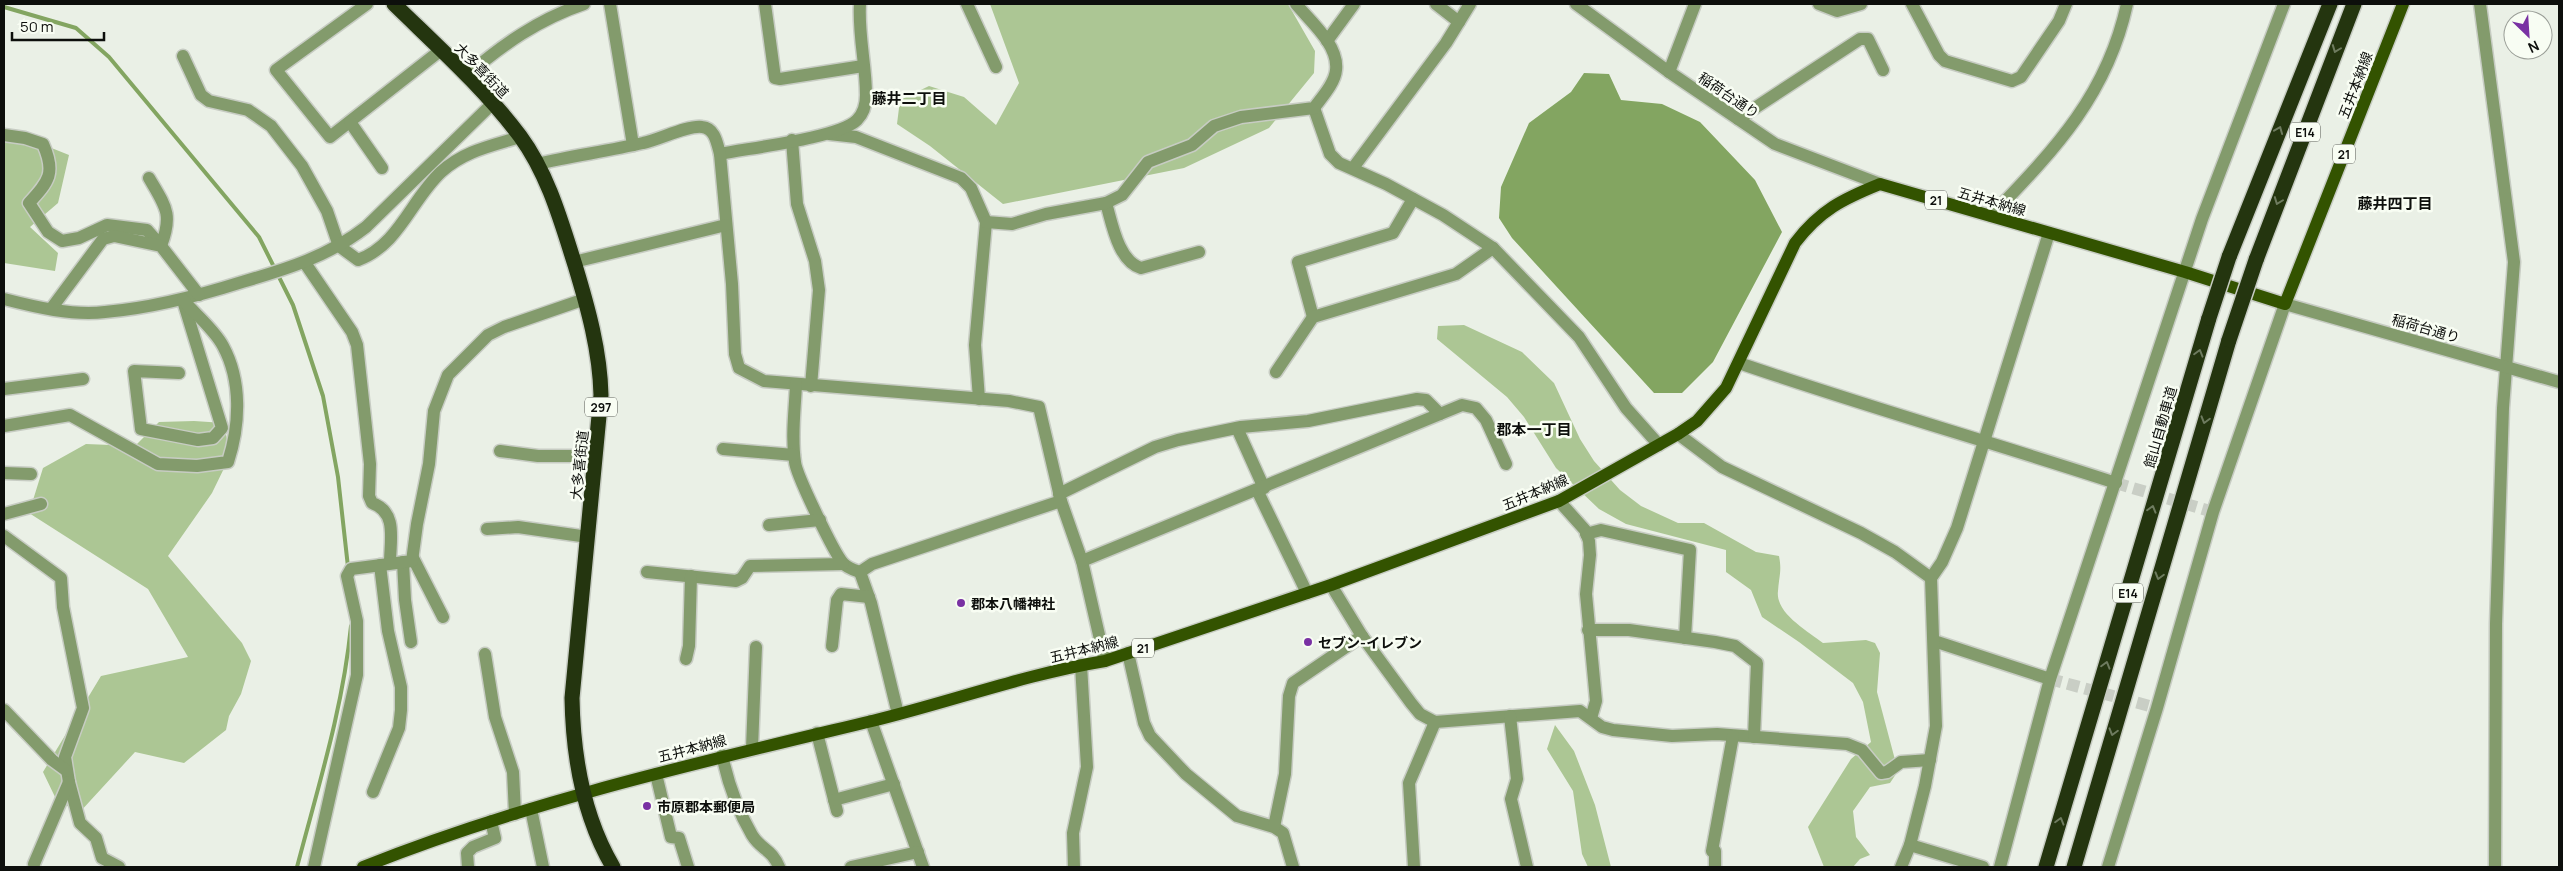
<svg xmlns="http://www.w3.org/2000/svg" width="2563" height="871" viewBox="0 0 2563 871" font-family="Manrope,'Noto Sans JP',sans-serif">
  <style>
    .green { fill: #acc694 }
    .water { fill: #83a561 }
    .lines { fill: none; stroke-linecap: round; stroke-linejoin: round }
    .stream { stroke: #83a561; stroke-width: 4 }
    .minor-tunnel { stroke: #c9cec5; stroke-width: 12; stroke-dasharray: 12 6; stroke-linecap: butt }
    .minor-casing { stroke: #c7ccc3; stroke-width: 15 }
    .major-casing { stroke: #c7ccc3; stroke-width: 15 }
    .highway-casing { stroke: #c7ccc3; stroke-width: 18 }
    .minor { stroke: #839b6c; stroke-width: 12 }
    .major { stroke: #335300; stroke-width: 12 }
    .highway { stroke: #24350f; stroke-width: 15 }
    .highway-bridge-casing { stroke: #c7ccc3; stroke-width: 18; stroke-linecap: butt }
    .highway-bridge { stroke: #24350f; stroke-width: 15 }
    .oneway { stroke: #6e7b5f }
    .poi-dot { fill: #7931a3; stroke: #f8fdf3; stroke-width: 2 }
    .labels { text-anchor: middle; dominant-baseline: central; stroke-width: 5; stroke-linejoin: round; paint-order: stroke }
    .shield { fill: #f8fdf3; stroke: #545651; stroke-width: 1 }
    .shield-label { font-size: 12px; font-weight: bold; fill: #0d0f0c }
    .street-label { font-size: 14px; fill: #0d0f0c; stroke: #f8fdf3 }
    .poi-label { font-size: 14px; font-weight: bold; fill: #0d0f0c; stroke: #f8fdf3; text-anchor: start }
    .neighbourhood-label { font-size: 15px; font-weight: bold; fill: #0d0f0c; stroke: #f8fdf3 }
  </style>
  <rect width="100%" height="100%" fill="#eaf0e6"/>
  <g class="green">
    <path d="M 990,4 L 1288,4 L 1315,51 L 1314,73 L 1269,128 L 1184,168 L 1003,204 L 930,146 L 897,124 L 900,100 L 929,86 L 964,97 L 996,125 L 1019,83 Z"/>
    <path d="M 4,129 L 69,155 L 58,203 L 30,227 L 58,253 L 55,271 L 4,263 Z"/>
    <path d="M 1464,325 L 1522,352 L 1554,383 L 1580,439 L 1594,461 L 1620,490 L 1641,506 L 1678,523 L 1704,523 L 1756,552 L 1779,556 C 1782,571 1779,576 1778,591 C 1775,613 1808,631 1823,643 L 1866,640 L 1875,643 L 1880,653 L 1877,692 L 1898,771 L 1890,783 L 1870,787 L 1853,811 L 1856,837 L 1870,855 L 1860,859 L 1853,867 L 1824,867 L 1808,827 L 1851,759 L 1871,742 L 1863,702 L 1853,683 L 1799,642 L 1762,617 L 1751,590 L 1726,572 L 1726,550 L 1626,524 L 1599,509 L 1556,468 L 1524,417 L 1507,397 L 1437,339 L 1438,326 Z"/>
    <path d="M 194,421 L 224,423 L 230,456 L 212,493 L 168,556 L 242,643 L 251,661 L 241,694 L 229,716 L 226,730 L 184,763 L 135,752 L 79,813 L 56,799 L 43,772 L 101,676 L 188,657 L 148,589 L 29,513 L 43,468 L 86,444 L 135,446 L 159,422 Z"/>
    <path d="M 1555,725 L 1574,751 L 1595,805 L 1611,867 L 1588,867 L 1582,854 L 1573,791 L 1547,749 Z"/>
  </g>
  <path class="water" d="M 1584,73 L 1609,74 L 1621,100 L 1662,104 L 1700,122 L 1755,180 L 1782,232 L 1713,362 L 1682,393 L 1654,393 L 1512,238 L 1499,218 L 1501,187 L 1529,123 L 1571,92 Z"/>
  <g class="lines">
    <g class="stream">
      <path d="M 4,7 L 76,28 L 109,57 L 259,237 L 293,305 L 323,396 L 338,477 L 348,567"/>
      <path d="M 297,867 C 318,787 343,708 351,626"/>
    </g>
    <g class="minor-tunnel">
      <path d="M 2116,483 L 2213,512"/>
      <path d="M 2050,679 L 2157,708"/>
    </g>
    <g class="minor-casing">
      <g id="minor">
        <path d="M 367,4 L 276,70 L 330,137 L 441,50"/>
        <path d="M 610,4 L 633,145"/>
        <path d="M 765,4 L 775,78 L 780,79 L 863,66"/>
        <path d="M 967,4 L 996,67"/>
        <path d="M 1436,4 L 1459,22"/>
        <path d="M 1576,4 L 1669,72 L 1775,144 L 1880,184"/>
        <path d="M 1819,4 L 1837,11 L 1861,4"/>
        <path d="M 1912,4 L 1939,55 L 1945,61 L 2012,81 L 2021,77 L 2059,21 L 2066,4"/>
        <path d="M 2480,4 L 2514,262 L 2503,408 L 2496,624 L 2495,867"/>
        <path d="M 1327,41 L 1354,4"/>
        <path d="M 183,56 L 201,95 L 209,101 L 248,110 L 271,126 L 302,166 L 327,211 L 339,246 L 358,260 C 399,245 411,200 441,172 C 464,151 491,146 520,137"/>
        <path d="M 1669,72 L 1695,4"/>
        <path d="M 466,76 C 502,45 539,19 584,4"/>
        <path d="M 1314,108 L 1330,154 L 1339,163 L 1386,184 L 1443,215 L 1493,248 L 1579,337 L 1626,408 L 1659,445"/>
        <path d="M 1738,119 L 1860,39 L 1868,39 L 1883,70"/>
        <path d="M 350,122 L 382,168"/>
        <path d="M 829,134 L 856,137 L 961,178 L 971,188 L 986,222 L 975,345 L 979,399"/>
        <path d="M 4,135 L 25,138 L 43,144 C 56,173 49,181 29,203 L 48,232 L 62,241 L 79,238 L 107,225 L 147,230 L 161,246 C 173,214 166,207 149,178"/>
        <path d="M 792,140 L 797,204 L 815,261 L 819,290 L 811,386"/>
        <path d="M 720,154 C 749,148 839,138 857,120 C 863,114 866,104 866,95 C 866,64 858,35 860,4"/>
        <path d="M 537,164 C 572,156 608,151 643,143 C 659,140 687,125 702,127 C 715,128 717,143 720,154 L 732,284 L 735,354 L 739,368 L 764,381 L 1009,401 L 1039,407 L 1061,501 L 1082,561 L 1105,661"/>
        <path d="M 1353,168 L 1446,43 L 1470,4"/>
        <path d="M 1106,203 C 1112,223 1118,261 1141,268 L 1199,252"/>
        <path d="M 1991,216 C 2054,150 2107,96 2127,4"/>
        <path d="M 986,222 L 1012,224 L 1046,214 L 1106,203 L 1122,195 L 1148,162 L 1192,145 L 1214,126 L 1241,117 L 1314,108 C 1322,97 1335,83 1336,70 C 1339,45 1310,21 1296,4"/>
        <path d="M 574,262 L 726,225"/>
        <path d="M 305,263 L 352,332 L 357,345 L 370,464 L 369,496 L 372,503 C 398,512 390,541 390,563"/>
        <path d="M 4,299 C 35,307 73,316 105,312 C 152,308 198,296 242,282 C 287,269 329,256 366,227 L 493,103"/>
        <path d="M 51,309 L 103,239 L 114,236 L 161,246 L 199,295"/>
        <path d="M 1313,317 L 1298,262 L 1393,233 L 1413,199"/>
        <path d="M 1739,363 C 1864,406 1991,442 2116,483"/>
        <path d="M 1276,372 L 1313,317 L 1456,274 L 1493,248"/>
        <path d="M 179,373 L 134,371 L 141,429 L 198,440 L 213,438 L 222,428 L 184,304"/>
        <path d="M 796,384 C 795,410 791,436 795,462 C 796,474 834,553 843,563 C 847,568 854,570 860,572 L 872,564 L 1061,501"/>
        <path d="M 4,389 L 83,379"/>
        <path d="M 4,426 L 70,415 L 158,464 L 197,466 L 228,462 C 240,425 242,381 223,346 C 214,329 195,314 183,300"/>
        <path d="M 1237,428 L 1264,488"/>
        <path d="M 1678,434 L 1722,467 L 1861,533 L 1895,552 L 1931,578"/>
        <path d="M 723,449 L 794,455"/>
        <path d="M 500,451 L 538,456 L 596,456"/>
        <path d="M 4,473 L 31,474"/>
        <path d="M 1257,490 L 1307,593"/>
        <path d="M 1059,494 L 1155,447 L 1178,440 L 1241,427 L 1308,421 L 1417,399 L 1426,400 L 1440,414"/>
        <path d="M 1559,501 L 1585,530 L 1589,541 L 1590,555 L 1586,594 L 1596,701 L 1591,718"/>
        <path d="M 4,514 L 41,504"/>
        <path d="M 769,525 L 820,520"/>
        <path d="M 487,529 L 518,527 L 588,537"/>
        <path d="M 1586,534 L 1601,530 L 1690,550 L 1685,638"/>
        <path d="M 4,536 L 61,578 L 63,607 L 83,708 L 65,757 L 69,782 L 80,823 L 96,838 L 102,858 L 119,867"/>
        <path d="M 413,558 L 443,617"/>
        <path d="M 1082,561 L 1462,405 L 1476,408 L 1486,420 L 1506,464"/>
        <path d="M 403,562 L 405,600 L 411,642"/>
        <path d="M 647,572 L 736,581 L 742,578 L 750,566 L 843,564"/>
        <path d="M 860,572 L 871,603 L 898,714"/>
        <path d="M 1331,585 L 1362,636 L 1411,703 L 1420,714 L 1435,722 L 1580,711 L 1602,727 L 1613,730 L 1672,736 L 1717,734 L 1847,744 L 1862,750 L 1881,773 L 1887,772 L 1901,762 L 1930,760"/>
        <path d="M 1588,630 L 1629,630 L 1715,642 L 1735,646 L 1757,663 L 1754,737"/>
        <path d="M 1934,641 L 2050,679"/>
        <path d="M 832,646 L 837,600 L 841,594 L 869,597"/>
        <path d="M 1128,653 L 1144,723 L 1150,736 L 1186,774 L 1237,816 L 1274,827 L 1283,833 L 1293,867"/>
        <path d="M 485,654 L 495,717 L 513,772 L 515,814"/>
        <path d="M 686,659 L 689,646 L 691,576"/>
        <path d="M 4,710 L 52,760 L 67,771"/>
        <path d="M 1510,716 L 1517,779 L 1511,799 L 1527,867"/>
        <path d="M 871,721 L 923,867"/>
        <path d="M 817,733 L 837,811"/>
        <path d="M 752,748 L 756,647"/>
        <path d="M 722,755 C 728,783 738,811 752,835 C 761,850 772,849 779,867"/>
        <path d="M 656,774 L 671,837 L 679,838 L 688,867"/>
        <path d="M 373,792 L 399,728 L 401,710 L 401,687 L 388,631 L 380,565"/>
        <path d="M 834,800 L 894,784"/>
        <path d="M 531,809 L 543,867"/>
        <path d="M 1274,827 L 1285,774 L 1289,696 L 1293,683 L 1362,636"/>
        <path d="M 1910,845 L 1983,867"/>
        <path d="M 1712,851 L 1733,736"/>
        <path d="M 1715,851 L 1715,867"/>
        <path d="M 34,864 L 69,782"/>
        <path d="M 314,867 L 357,675 L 357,621 L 347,576 L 351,569 L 412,561 L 417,524 L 429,464 L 434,411 L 448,375 L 488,335 L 504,327 L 585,299"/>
        <path d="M 468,867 L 467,853 L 473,847 L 495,838 L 491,821"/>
        <path d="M 851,867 L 918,852"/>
        <path d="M 1074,867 L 1073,833 L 1087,767 L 1081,665"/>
        <path d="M 1414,867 L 1409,783 L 1435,722"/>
        <path d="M 1901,867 L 1910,845 L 1925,786 L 1936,726 L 1931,578 L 1942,562 L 1957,528 L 2049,233"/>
        <path d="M 2000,867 L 2050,679 L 2202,219 L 2284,4"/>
        <path d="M 2108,867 L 2157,708 L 2213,512 L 2285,304 L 2559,382"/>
      </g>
    </g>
    <g class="major-casing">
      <path id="major" d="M 363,867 C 528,801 701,762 872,721 C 950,702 1026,674 1105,661 L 1331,585 L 1559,501 L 1678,434 L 1697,421 L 1726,388 L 1795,243 C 1820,210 1843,199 1880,184 L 2185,272 L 2285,304 L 2403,4"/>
    </g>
    <g class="highway-casing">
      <g id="highway">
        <path d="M 394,4 C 437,46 484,88 520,136 C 548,174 561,221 575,265 C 588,308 600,351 601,395 L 572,698 C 573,757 583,816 613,867"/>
        <path d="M 2229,257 L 2330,4"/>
        <path d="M 2256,260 L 2354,4"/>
        <path d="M 2046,867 L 2209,318"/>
        <path d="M 2074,867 L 2229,340"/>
      </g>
    </g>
    <use href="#minor" class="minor"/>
    <use href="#major" class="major"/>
    <use href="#highway" class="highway"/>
    <g class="highway-bridge-casing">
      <g id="highway-bridge">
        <path d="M 2209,318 L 2229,257"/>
        <path d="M 2229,340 L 2256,260"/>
      </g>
    </g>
    <use href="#highway-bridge" class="highway-bridge"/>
  </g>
  <defs><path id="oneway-chevron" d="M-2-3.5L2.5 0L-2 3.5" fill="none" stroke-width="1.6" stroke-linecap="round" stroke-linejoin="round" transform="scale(1.25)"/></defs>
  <g class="oneway">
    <use href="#oneway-chevron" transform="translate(2336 49) rotate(111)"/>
    <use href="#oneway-chevron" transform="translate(2279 130) rotate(-68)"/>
    <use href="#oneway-chevron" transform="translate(2278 201) rotate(111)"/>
    <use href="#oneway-chevron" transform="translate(2199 353) rotate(-74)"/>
    <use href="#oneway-chevron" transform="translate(2205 420) rotate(106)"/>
    <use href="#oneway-chevron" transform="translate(2152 509) rotate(-74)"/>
    <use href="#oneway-chevron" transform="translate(2159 576) rotate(106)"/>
    <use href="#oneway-chevron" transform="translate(2106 665) rotate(-74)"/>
    <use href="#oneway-chevron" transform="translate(2113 732) rotate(106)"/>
    <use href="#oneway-chevron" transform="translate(2060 821) rotate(-74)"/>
  </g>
  <g class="poi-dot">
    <circle cx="961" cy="603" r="5"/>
    <circle cx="1308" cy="642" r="5"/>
    <circle cx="647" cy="806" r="5"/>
  </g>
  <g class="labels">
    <g class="shield">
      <rect x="2290" y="122.5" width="30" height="19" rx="4"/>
      <rect x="2333" y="144.5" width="22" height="19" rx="4"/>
      <rect x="1925" y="190.5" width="22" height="19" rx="4"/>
      <rect x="585" y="397.5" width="32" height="19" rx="4"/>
      <rect x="2113" y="583.5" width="30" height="19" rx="4"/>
      <rect x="1132" y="638.5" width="22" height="19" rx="4"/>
    </g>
    <g class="shield-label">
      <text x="2305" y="132">E14</text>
      <text x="2344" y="154">21</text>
      <text x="1936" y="200">21</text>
      <text x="601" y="407">297</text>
      <text x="2128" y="593">E14</text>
      <text x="1143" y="648">21</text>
    </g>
    <g class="street-label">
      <text transform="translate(482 70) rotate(46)">大多喜街道</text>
      <text transform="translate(2355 85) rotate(-69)">五井本納線</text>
      <text transform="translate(1729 95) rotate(34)">稲荷台通り</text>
      <text transform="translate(1992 201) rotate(16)">五井本納線</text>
      <text transform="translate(2426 328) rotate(16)">稲荷台通り</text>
      <text transform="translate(2160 427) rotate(-74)">館山自動車道</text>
      <text transform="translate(579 465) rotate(-84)">大多喜街道</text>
      <text transform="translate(1535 492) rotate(-23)">五井本納線</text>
      <text transform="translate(1084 649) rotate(-14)">五井本納線</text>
      <text transform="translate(692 748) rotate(-15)">五井本納線</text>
    </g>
    <g class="poi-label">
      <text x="971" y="603">郡本八幡神社</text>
      <text x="1318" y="642">セブン-イレブン</text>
      <text x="657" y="806">市原郡本郵便局</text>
    </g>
    <g class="neighbourhood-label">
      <text x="909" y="98">藤井二丁目</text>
      <text x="2395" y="203">藤井四丁目</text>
      <text x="1534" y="429">郡本一丁目</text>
    </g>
  </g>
  <rect width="2563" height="871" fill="none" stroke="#0d0f0c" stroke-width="10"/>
  <g transform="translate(2528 35) rotate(155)"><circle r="24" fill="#f8fdf3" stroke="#9a9e97"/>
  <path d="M0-4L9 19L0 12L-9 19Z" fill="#7931a3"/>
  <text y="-8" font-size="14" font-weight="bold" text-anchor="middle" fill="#0d0f0c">N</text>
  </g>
  <path d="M12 32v8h92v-8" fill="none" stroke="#0d0f0c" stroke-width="2.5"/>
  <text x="20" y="32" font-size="15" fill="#0d0f0c" stroke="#f8fdf3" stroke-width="4" paint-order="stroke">50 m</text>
</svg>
